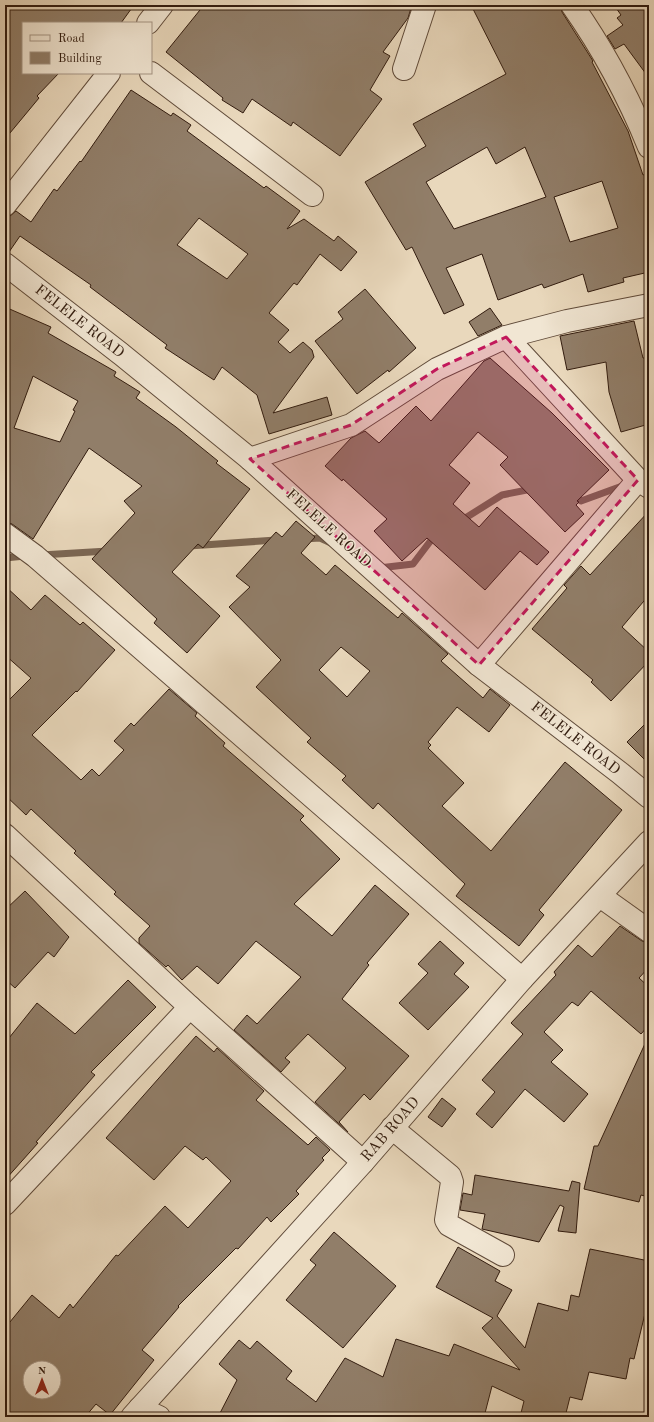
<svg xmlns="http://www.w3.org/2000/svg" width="654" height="1422" viewBox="0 0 654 1422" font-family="'Old Standard TT',serif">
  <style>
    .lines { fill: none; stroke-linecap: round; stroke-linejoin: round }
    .stream { stroke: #7b6653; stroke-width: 7 }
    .building { fill: #917e69; stroke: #321c0f; fill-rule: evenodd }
    .minor-casing { stroke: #604b3a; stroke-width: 24 }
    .minor { stroke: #f1e6d3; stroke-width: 22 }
    .marked { fill: #c2185b; fill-opacity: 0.2; stroke: #c2185b; stroke-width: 3; stroke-dasharray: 8 5; stroke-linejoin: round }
    .labels { text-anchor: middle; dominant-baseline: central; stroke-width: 3; stroke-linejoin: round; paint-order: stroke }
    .street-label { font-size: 15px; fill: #321c0f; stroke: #f1e6d3 }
  </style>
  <rect width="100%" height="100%" fill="#e9d8bc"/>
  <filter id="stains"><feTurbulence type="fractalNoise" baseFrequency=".005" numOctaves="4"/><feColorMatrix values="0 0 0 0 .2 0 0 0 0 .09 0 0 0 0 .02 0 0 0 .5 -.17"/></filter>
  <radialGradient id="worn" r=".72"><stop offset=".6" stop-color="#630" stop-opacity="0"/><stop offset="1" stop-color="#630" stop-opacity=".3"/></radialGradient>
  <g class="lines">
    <g class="stream">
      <path d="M 572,494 L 581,501 L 625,485"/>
      <path d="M 459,522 L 502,495 L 532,489"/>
      <path d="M 304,539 L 320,538 L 331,543"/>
      <path d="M 189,546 L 276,540"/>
      <path d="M 41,555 L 108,551"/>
      <path d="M 5,558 L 25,556"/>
      <path d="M 379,568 L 413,564 L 432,539 L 437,536"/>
    </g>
  </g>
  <g class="building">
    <path d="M 5,5 L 134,5 L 121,23 L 23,23 L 23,73 L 59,73 L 37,96 L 39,98 L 5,139 Z"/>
    <path d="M 204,5 L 412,5 L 408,18 L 383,52 L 390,56 L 370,90 L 382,99 L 340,156 L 293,122 L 291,126 L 252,99 L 243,113 L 222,100 L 223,98 L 166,52 Z"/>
    <path d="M 471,5 L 560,5 L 562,12 L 593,61 L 592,62 L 628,131 L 643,175 L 649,173 L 649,272 L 623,278 L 624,282 L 588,292 L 583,274 L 544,288 L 542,284 L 498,300 L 482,254 L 446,268 L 464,305 L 444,314 L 412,247 L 406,250 L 365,182 L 426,146 L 413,124 L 506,74 ZM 487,147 L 496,164 L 525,147 L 546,197 L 454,229 L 426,182 ZM 602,181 L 618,228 L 570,242 L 554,197 Z"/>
    <path d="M 614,5 L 649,5 L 649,78 L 624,44 L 615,49 L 607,36 L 623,25 L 617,18 L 621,15 Z"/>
    <path d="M 131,90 L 171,116 L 173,113 L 191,125 L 187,131 L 264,188 L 266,186 L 300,211 L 287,229 L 304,219 L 334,241 L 338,236 L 357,252 L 341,271 L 320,254 L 297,285 L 294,283 L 269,313 L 289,330 L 278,342 L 290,353 L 303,342 L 312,350 L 314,357 L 273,413 L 327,397 L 332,415 L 269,434 L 257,395 L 222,367 L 214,380 L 165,348 L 167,345 L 90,287 L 91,285 L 20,236 L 9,252 L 5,252 L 5,217 L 10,216 L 16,211 L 31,222 L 54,189 L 57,191 L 80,161 L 81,162 ZM 199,218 L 248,254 L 227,279 L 177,245 Z"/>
    <path d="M 365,289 L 416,348 L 389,372 L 388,370 L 357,394 L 315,341 L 343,319 L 338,312 Z"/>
    <path d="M 5,307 L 51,327 L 48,333 L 116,372 L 114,376 L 140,392 L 136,398 L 176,427 L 218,461 L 216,463 L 250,489 L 203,548 L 198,544 L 172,572 L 220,616 L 187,653 L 154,623 L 157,619 L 92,559 L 135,513 L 124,501 L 142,486 L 89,448 L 33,539 L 12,524 L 5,522 ZM 33,376 L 78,401 L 73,410 L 75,411 L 60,442 L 14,428 Z"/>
    <path d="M 490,308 L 502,325 L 478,336 L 469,322 Z"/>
    <path d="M 634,321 L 643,358 L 649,358 L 649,424 L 621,432 L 609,392 L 606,362 L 567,370 L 560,336 Z"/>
    <path d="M 490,358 L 552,413 L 609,470 L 577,501 L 579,502 L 576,505 L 584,514 L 565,532 L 500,465 L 508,457 L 478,432 L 449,465 L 470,483 L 453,504 L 479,527 L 497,507 L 549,552 L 537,565 L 520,551 L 485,590 L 427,538 L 402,561 L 374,531 L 387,519 L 343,479 L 342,481 L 325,466 L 351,438 L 365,431 L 379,443 L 416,406 L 431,421 L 484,361 Z"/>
    <path d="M 649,511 L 649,595 L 622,627 L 649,652 L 649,661 L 611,701 L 591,682 L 593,680 L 532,629 L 567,588 L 564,585 L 581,566 L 590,575 Z"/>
    <path d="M 296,521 L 315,537 L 301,553 L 326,575 L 335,565 L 398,618 L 402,613 L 448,654 L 441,661 L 483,698 L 490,689 L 510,705 L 489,732 L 457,707 L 428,742 L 431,745 L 428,748 L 464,783 L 442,806 L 491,851 L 565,762 L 622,810 L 539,910 L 544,915 L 519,946 L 456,896 L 465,884 L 378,803 L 373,809 L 342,780 L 346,776 L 307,742 L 311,738 L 256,687 L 281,660 L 229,607 L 250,587 L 236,576 L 276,532 L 282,537 ZM 341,647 L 370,671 L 347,697 L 319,670 Z"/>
    <path d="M 5,586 L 31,610 L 45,595 L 80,625 L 83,622 L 115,650 L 77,692 L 76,691 L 32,735 L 81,780 L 92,769 L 99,776 L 124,750 L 114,741 L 131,723 L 134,726 L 169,689 L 197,713 L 195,716 L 225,743 L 223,746 L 304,816 L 300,820 L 340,859 L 294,904 L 332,936 L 375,885 L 409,914 L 367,963 L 369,965 L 342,999 L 409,1056 L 370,1100 L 364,1094 L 339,1122 L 348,1132 L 315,1102 L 346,1068 L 308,1034 L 285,1058 L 290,1062 L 281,1072 L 234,1030 L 247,1015 L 257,1024 L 301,977 L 256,941 L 218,984 L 197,966 L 182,980 L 168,965 L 166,967 L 139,943 L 139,938 L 150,926 L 114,894 L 116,892 L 74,853 L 76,851 L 31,809 L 26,815 L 5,795 L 5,704 L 31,678 L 5,655 Z"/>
    <path d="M 649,720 L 649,764 L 627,742 Z"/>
    <path d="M 25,891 L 69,937 L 54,957 L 48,952 L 15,988 L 5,979 L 5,910 Z"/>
    <path d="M 620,926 L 642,941 L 649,943 L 649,967 L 639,978 L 649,987 L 649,1025 L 641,1034 L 591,991 L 578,1006 L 572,1002 L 544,1032 L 563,1050 L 551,1062 L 588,1094 L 564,1122 L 525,1089 L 492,1128 L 476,1114 L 495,1092 L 482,1080 L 523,1034 L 511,1023 L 556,975 L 554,972 L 578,945 L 592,957 Z"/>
    <path d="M 440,941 L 464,963 L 454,974 L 469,987 L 428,1030 L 399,1003 L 428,973 L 418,964 Z"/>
    <path d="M 128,980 L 156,1007 L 91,1072 L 95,1075 L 36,1142 L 38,1143 L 5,1180 L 5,1043 L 37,1003 L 75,1034 Z"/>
    <path d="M 649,1035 L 649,1197 L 641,1195 L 639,1202 L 584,1189 L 594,1146 L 598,1146 Z"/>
    <path d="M 196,1036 L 214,1052 L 217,1048 L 264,1091 L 256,1100 L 308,1145 L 316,1137 L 330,1150 L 322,1158 L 324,1160 L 296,1191 L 299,1194 L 271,1222 L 267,1217 L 238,1249 L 236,1248 L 178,1306 L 179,1307 L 142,1350 L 154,1360 L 110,1415 L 96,1404 L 85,1417 L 5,1417 L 5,1328 L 32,1295 L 59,1318 L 70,1304 L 73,1308 L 116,1255 L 118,1256 L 165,1206 L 188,1228 L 231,1181 L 206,1157 L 203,1160 L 185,1146 L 154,1180 L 106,1138 ZM 30,1368 L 54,1368 L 54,1392 L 30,1392 Z"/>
    <path d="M 442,1098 L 456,1109 L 442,1127 L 428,1117 Z"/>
    <path d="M 475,1175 L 569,1191 L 572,1181 L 580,1183 L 576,1233 L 558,1231 L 564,1207 L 560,1205 L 539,1242 L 482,1229 L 485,1214 L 460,1210 L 463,1193 L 472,1195 Z"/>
    <path d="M 334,1232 L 396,1286 L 343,1348 L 286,1300 L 316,1265 L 310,1260 Z"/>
    <path d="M 458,1247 L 500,1271 L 495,1281 L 512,1290 L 497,1316 L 525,1348 L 538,1303 L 568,1311 L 571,1295 L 579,1297 L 590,1249 L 649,1261 L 649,1297 L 634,1359 L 630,1358 L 626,1379 L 589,1372 L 582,1400 L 570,1397 L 565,1417 L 520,1417 L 524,1401 L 492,1386 L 484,1417 L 218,1417 L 237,1380 L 219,1364 L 239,1340 L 250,1349 L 257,1341 L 292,1371 L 286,1379 L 316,1402 L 345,1358 L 383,1377 L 396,1339 L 449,1356 L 454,1344 L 520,1370 L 482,1328 L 493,1318 L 436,1287 Z"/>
  </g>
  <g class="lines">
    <g class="minor-casing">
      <g id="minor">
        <path d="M 572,5 C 603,49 629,98 649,147"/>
        <path d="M 148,23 L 162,5"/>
        <path d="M 404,69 L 425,5"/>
        <path d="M 151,73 L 312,195"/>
        <path d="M 5,205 L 109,73"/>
        <path d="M 5,264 L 121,354 L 250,459 L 479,665 L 620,773 L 649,797"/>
        <path d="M 506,337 L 638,480 L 649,487"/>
        <path d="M 250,459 L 351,425 L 437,369 L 506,337 L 567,321 L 649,305"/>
        <path d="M 5,534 L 35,556 L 522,979"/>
        <path d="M 479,665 L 638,480"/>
        <path d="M 5,835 L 190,1007 L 363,1162"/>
        <path d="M 600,896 L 649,931"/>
        <path d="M 392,1128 L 450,1176 L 452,1182 L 446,1220 L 449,1225 L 503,1255"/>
        <path d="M 5,1204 L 190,1007"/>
        <path d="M 140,1408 L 159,1417"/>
        <path d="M 132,1417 L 363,1162 L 522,979 L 649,842"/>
      </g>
    </g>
    <use href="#minor" class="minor"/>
  </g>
  <path class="marked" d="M 506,337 L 638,480 L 479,665 L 250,459 L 351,425 L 437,369 Z"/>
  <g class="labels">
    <g class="street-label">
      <text transform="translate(79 322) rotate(38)">FELELE ROAD</text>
      <text transform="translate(328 529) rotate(42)">FELELE ROAD</text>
      <text transform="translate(575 739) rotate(38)">FELELE ROAD</text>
      <text transform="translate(391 1130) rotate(-49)">RAB ROAD</text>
    </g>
  </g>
  <rect width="654" height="1422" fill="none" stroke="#e9d8bc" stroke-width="20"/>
  <rect x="6" y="6" width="642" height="1410" fill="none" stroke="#321c0f" stroke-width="2"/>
  <rect x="10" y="10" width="634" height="1402" fill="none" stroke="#321c0f"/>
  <rect x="22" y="22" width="130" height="52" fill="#f1e6d3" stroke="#a59585"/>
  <rect x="30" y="35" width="20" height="6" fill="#f1e6d3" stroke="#a59585"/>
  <text x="58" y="42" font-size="12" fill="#321c0f">Road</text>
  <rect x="30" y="52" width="20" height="12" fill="#917e69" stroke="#a59585"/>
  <text x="58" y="62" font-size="12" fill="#321c0f">Building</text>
  <g transform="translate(42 1380)"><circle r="19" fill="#f1e6d3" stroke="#a59585"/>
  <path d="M0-3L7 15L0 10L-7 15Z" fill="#8f2418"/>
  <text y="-6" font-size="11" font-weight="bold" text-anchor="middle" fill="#321c0f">N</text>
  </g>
  <rect width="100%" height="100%" filter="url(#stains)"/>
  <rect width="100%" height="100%" fill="url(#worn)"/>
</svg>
